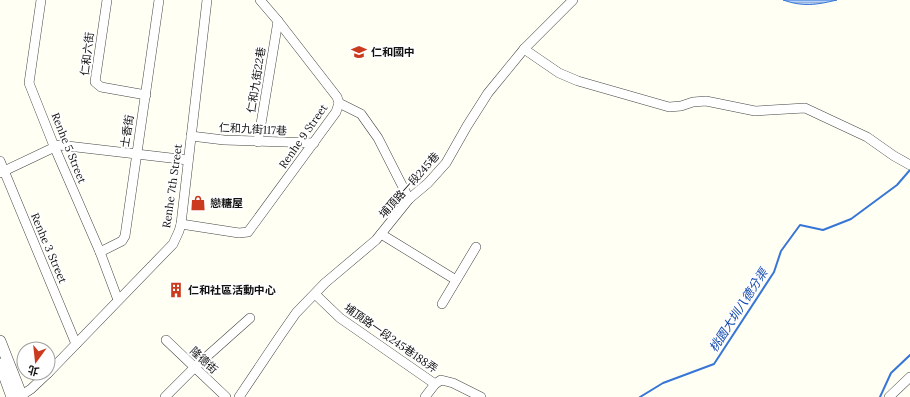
<svg xmlns="http://www.w3.org/2000/svg" width="910" height="397" viewBox="0 0 910 397" font-family="Lora,'Noto Sans TC',serif">
  <style>
    .water { fill: url(#water-rules); stroke: #3775d6 }
    .lines { fill: none; stroke-linecap: round; stroke-linejoin: round }
    .stream { stroke: #3775d6; stroke-width: 2 }
    .minor-casing { stroke: #444; stroke-width: 10 }
    .tertiary-casing { stroke: #444; stroke-width: 12 }
    .minor { stroke: #fff; stroke-width: 9 }
    .tertiary { stroke: #fff; stroke-width: 11 }
    .labels { text-anchor: middle; dominant-baseline: central; stroke-width: 4; stroke-linejoin: round; paint-order: stroke }
    .poi-label { font-size: 11px; font-weight: bold; fill: #111; stroke: #fff; text-anchor: start }
    .street-label { font-size: 11px; fill: #111; stroke: #fff }
    .water-label { font-size: 12px; font-style: italic; fill: #1047ac; stroke: #fff }
  </style>
  <defs>
    <pattern id="water-rules" width="6" height="5" patternUnits="userSpaceOnUse"><rect width="6" height="5" fill="#b5d2fa"/><path d="M0 2.5h6" fill="none" stroke="#9bb3d5"/></pattern>
  </defs>
  <rect width="100%" height="100%" fill="#fffff4"/>
  <path class="water" d="M 783,0 L 837,0 C 816,5 803,7 783,0 Z"/>
  <g class="lines">
    <g class="stream">
      <path d="M 640,397 L 663,383 L 714,364 L 774,272 L 781,251 L 800,225 L 823,230 L 851,219 L 897,185 L 910,170"/>
      <path d="M 880,397 L 891,373 L 910,355"/>
    </g>
    <g class="minor-casing">
      <g id="minor">
        <path d="M 41,0 L 29,83 L 54,146 L 100,252 L 118,300"/>
        <path d="M 107,0 L 95,82 L 101,87 L 146,95"/>
        <path d="M 524,49 L 559,73 L 578,81 L 669,107 L 681,106 L 693,102 L 706,101 L 755,111 L 805,108 L 867,137 L 894,156 L 910,165"/>
        <path d="M 339,103 L 361,114 L 378,138 L 409,199"/>
        <path d="M 191,136 L 224,140 L 314,143"/>
        <path d="M 258,142 L 278,21"/>
        <path d="M 0,161 L 76,344"/>
        <path d="M 0,173 L 59,145 L 188,160"/>
        <path d="M 181,224 L 239,233 L 248,232 L 336,112 L 339,103 L 337,97 L 278,21 L 260,0"/>
        <path d="M 381,234 L 456,280"/>
        <path d="M 100,252 L 122,241 L 125,236 L 159,0"/>
        <path d="M 315,294 L 340,318 L 435,384 L 441,380 L 453,383 L 481,397"/>
        <path d="M 442,304 L 476,247"/>
        <path d="M 166,340 L 226,397"/>
        <path d="M 48,373 L 173,244 L 179,231 L 181,224 L 207,0"/>
        <path d="M 19,397 L 31,389 L 48,373"/>
        <path d="M 165,397 L 195,367 L 250,318"/>
        <path d="M 239,397 L 280,336 L 296,313 L 325,283 L 376,240 L 409,199 L 428,183 L 446,163 L 467,126 L 488,93 L 524,49 L 573,0"/>
        <path d="M 425,397 L 435,384"/>
        <path d="M 889,397 L 910,377"/>
      </g>
    </g>
    <g class="tertiary-casing">
      <g id="tertiary">
        <path d="M 0,341 L 22,397"/>
        <path d="M 0,364 L 12,397"/>
      </g>
    </g>
    <use href="#minor" class="minor"/>
    <use href="#tertiary" class="tertiary"/>
  </g>
  <defs>
    <g id="school-bare" transform="scale(1.2)"><path d="M0-5L7-2L0 1L-7-2ZM-4 1L0 2.5L4 1V4Q0 6-4 4Z" fill="#cb3a1e" stroke="#fff" stroke-width="2.5" paint-order="stroke"/></g>
    <g id="shop-bare" transform="scale(1.2)"><path d="M-5-2.5h2.3a2.7 3.5 0 0 1 5.4 0H5L5.5 6h-11ZM-1.5-2.5h3a1.5 2.3 0 0 0-3 0Z" fill="#cb3a1e" stroke="#fff" stroke-width="2.5" paint-order="stroke"/></g>
    <g id="building-bare" transform="scale(1.2)"><path d="M-4-6H4V6H1V3H-1V6H-4ZM-2.5-4.3h1.7v1.8h-1.7ZM.8-4.3h1.7v1.8H.8ZM-2.5-1h1.7V.8h-1.7ZM.8-1h1.7V.8H.8Z" fill="#cb3a1e" stroke="#fff" stroke-width="2.5" paint-order="stroke"/></g>
  </defs>
  <g fill-rule="evenodd">
    <use href="#school-bare" x="359" y="52"/>
    <use href="#shop-bare" x="198" y="203"/>
    <use href="#building-bare" x="176" y="290"/>
  </g>
  <g class="labels">
    <g class="poi-label">
      <text x="371" y="52">仁和國中</text>
      <text x="210" y="203">戀糖屋</text>
      <text x="188" y="290">仁和社區活動中心</text>
    </g>
    <g class="street-label">
      <text transform="translate(87 54) rotate(-83)">仁和六街</text>
      <text transform="translate(256 80) rotate(-81)">仁和九街22巷</text>
      <text transform="translate(253 129) rotate(3)">仁和九街117巷</text>
      <text transform="translate(127 131) rotate(-81)">士香街</text>
      <text transform="translate(303 136) rotate(-55)">Renhe 9 Street</text>
      <text transform="translate(69 148) rotate(68)">Renhe 5 Street</text>
      <text transform="translate(409 185) rotate(-48)">埔頂路一段245巷</text>
      <text transform="translate(172 186) rotate(-82)">Renhe 7th Street</text>
      <text transform="translate(49 248) rotate(67)">Renhe 3 Street</text>
      <text transform="translate(391 338) rotate(35)">埔頂路一段245巷188弄</text>
      <text transform="translate(204 360) rotate(43)">隆德街</text>
    </g>
    <g class="water-label">
      <text transform="translate(738 310) rotate(-57)">桃園大圳八德分渠</text>
    </g>
  </g>
  <g transform="translate(36 361) rotate(195)"><circle r="19" fill="#ffffff" stroke="#a0a0a0"/>
  <path d="M0-3L7 15L0 10L-7 15Z" fill="#cb3a1e"/>
  <text y="-6" font-size="11" font-weight="bold" text-anchor="middle" fill="#111111">北</text>
  </g>
</svg>
